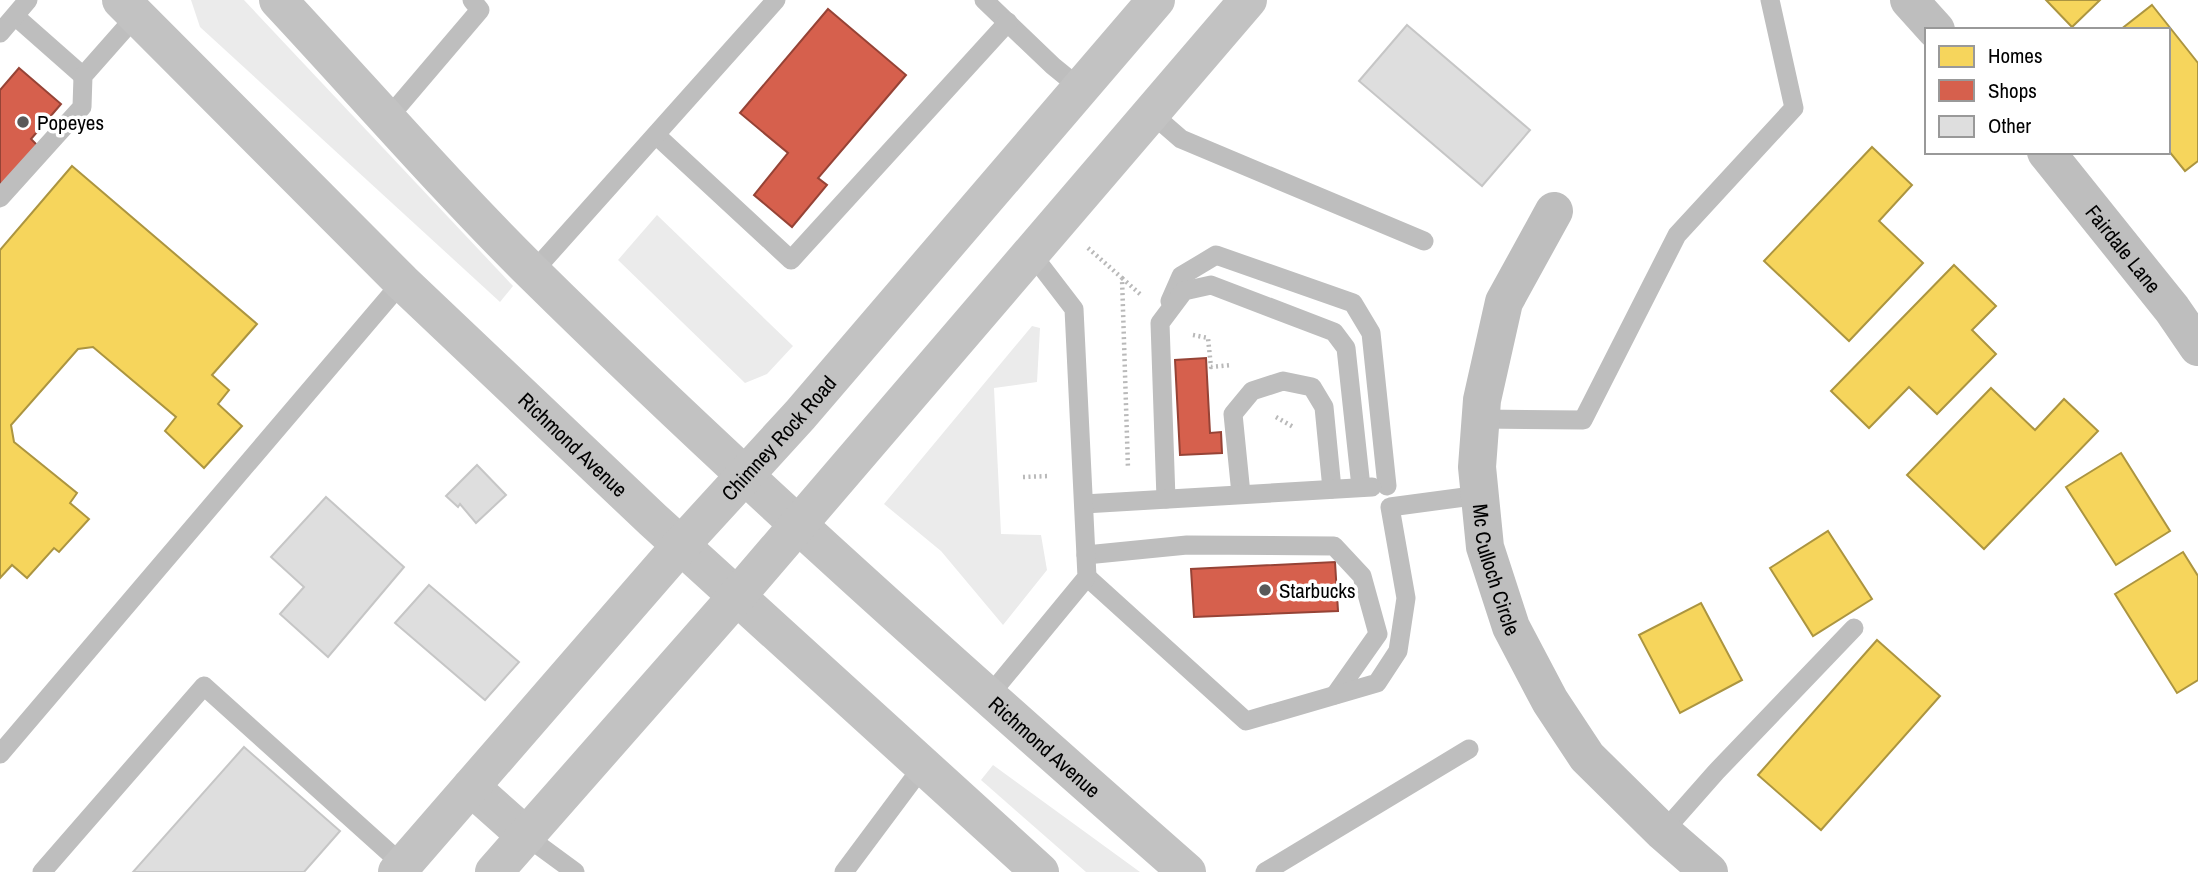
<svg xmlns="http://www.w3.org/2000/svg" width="2198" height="872" viewBox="0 0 2198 872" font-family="'Archivo Narrow',sans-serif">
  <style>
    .green { fill: #ebebeb }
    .homes { fill: #f6d55c; stroke: #ac9540; stroke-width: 2 }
    .shops { fill: #d6604d; stroke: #964336; stroke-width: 2 }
    .building { fill: #dedede; stroke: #c6c6c6; stroke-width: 2 }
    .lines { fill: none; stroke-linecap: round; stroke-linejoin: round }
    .path { stroke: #b9b9b9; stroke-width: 4.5; stroke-dasharray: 2 3.5; stroke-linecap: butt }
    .service { stroke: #bebebe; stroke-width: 19 }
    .minor { stroke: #bebebe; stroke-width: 38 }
    .secondary { stroke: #c2c2c2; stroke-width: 38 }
    .poi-dot { fill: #595959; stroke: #fff; stroke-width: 2.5 }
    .labels { text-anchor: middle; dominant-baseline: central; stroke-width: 7; stroke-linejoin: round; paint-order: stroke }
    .poi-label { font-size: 21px; fill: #000; stroke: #fff; text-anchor: start }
    .street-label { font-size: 21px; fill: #000; stroke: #fff }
  </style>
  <rect width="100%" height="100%" fill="#fff"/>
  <g class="green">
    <path d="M 191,0 L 244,0 L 513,286 L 500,302 L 200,27 Z"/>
    <path d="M 657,215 L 793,346 L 767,374 L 745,383 L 618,260 Z"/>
    <path d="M 1032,326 L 1040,328 L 1037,382 L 994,388 L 1001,534 L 1041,535 L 1047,570 L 1003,625 L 941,551 L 884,504 Z"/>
    <path d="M 993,765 L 1140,872 L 1086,872 L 981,780 Z"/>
  </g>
  <g class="homes">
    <path d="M 2046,0 L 2100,0 L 2072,27 Z"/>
    <path d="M 2152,5 L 2198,63 L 2198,161 L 2185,171 L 2168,150 L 2168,30 L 2120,30 Z"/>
    <path d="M 1872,147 L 1912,185 L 1879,221 L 1923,263 L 1849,341 L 1764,261 Z"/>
    <path d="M 72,166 L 257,324 L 212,375 L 229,390 L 218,404 L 242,426 L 204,468 L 165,431 L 176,417 L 93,347 L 78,349 L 11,425 L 14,442 L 77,493 L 70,503 L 89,519 L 59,552 L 54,548 L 27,578 L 12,565 L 0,578 L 0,250 Z"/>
    <path d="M 1954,265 L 1996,306 L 1972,330 L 1996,354 L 1937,414 L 1909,387 L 1869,428 L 1831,391 Z"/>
    <path d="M 1991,388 L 2035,430 L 2064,399 L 2098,431 L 1984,549 L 1907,475 Z"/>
    <path d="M 2121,453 L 2170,531 L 2116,565 L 2066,487 Z"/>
    <path d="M 1828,531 L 1872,599 L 1813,636 L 1770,568 Z"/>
    <path d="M 2183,552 L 2198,576 L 2198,680 L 2177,693 L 2115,594 Z"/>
    <path d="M 1701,603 L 1742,680 L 1680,713 L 1639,635 Z"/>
    <path d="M 1877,640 L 1940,696 L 1821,830 L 1758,775 Z"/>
  </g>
  <g class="shops">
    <path d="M 828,9 L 906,75 L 818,178 L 827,185 L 792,227 L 754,195 L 788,153 L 740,113 Z"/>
    <path d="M 19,68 L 61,104 L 31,139 L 38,146 L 0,190 L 0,90 Z"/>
    <path d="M 1206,358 L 1210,433 L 1221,432 L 1222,453 L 1180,455 L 1175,360 Z"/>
    <path d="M 1335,562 L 1338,611 L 1194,617 L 1191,569 Z"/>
  </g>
  <g class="building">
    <path d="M 1407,25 L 1530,130 L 1482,186 L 1359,81 Z"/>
    <path d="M 477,465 L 506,495 L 476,523 L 460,504 L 458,507 L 446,496 Z"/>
    <path d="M 326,497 L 404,567 L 328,657 L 280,614 L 304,587 L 271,557 Z"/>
    <path d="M 429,585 L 519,662 L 485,700 L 395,623 Z"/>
    <path d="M 244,747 L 340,831 L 304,872 L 133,872 Z"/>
  </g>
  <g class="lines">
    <g class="path">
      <path d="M 1088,248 L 1122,278 L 1128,469"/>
      <path d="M 1122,278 L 1140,294"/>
      <path d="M 1193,335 L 1208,338 L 1211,367 L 1232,365"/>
      <path d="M 1276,417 L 1295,428"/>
      <path d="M 1023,477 L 1050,476"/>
    </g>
    <g class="service">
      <path d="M 984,0 L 1053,66 L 1080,88"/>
      <path d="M 15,16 L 83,76"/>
      <path d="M 0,33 L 28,0"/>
      <path d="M 1151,113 L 1181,139 L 1424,241"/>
      <path d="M 388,118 L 480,10 L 472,0"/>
      <path d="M 656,135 L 791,260 L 1008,22"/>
      <path d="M 0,198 L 82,107 L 83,76 L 136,16"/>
      <path d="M 532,273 L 776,0"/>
      <path d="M 1170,301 L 1181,276 L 1216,255 L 1353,303 L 1371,333 L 1387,486"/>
      <path d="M 1481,419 L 1583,420 L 1677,235 L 1794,108 L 1770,0"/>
      <path d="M 1241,494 L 1233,414 L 1252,391 L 1283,381 L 1312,387 L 1324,407 L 1332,489"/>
      <path d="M 1166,499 L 1160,323 L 1184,291 L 1211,285 L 1334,332 L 1346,348 L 1361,487"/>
      <path d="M 1084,504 L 1372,487"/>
      <path d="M 1086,555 L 1187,545 L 1334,546 L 1362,576 L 1378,634 L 1335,695"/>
      <path d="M 1087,577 L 1246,721 L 1377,683 L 1398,651 L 1406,598 L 1390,507 L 1480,495"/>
      <path d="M 988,697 L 1087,577 L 1074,309 L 1031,253"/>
      <path d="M 0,754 L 402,282"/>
      <path d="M 1663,832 L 1716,772 L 1854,628"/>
      <path d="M 526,836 L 575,872"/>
      <path d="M 42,872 L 204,686 L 403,865"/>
      <path d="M 844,872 L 923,766"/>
      <path d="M 1265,872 L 1469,749"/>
    </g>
    <g class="minor">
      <path d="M 1909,0 L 1936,30"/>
      <path id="s1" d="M 2046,152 L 2172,309 L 2198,347"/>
      <path id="s2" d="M 1554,211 L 1504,302 L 1482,400 L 1477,467 L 1485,547 L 1511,627 L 1550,701 L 1587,757 L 1663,832 L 1709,872"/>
    </g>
    <g class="secondary">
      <path id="s3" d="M 121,0 L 402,282 L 653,520 L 1040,872"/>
      <path id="s4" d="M 278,0 C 363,91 445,186 533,273 C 744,481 965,677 1187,872"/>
      <path d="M 471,787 L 526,836"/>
      <path id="s5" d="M 397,872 L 681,545 L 800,415 L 1156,0"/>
      <path d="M 494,872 L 737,596 L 1248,0"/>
    </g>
  </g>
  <g class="poi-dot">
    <circle cx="23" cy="122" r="7"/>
    <circle cx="1265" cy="590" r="7"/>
  </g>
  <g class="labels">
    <g class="poi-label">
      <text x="37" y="122">Popeyes</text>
      <text x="1279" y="590">Starbucks</text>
    </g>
    <g class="street-label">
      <text stroke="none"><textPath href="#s1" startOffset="124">Fairdale Lane</textPath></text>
      <text stroke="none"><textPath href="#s5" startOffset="578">Chimney Rock Road</textPath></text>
      <text stroke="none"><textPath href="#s3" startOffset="634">Richmond Avenue</textPath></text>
      <text stroke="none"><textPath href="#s2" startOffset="376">Mc Culloch Circle</textPath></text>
      <text stroke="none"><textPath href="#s4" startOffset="1071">Richmond Avenue</textPath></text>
    </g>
  </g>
  <rect x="1925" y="28" width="245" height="126" fill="#ffffff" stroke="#999999" stroke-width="2"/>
  <rect x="1939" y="46" width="35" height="21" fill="#f6d55c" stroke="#999999" stroke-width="2"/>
  <text x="1988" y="63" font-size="21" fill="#000000">Homes</text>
  <rect x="1939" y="80" width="35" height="21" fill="#d6604d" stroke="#999999" stroke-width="2"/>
  <text x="1988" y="98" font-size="21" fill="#000000">Shops</text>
  <rect x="1939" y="116" width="35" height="21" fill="#dedede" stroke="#999999" stroke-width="2"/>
  <text x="1988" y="133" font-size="21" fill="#000000">Other</text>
</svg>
